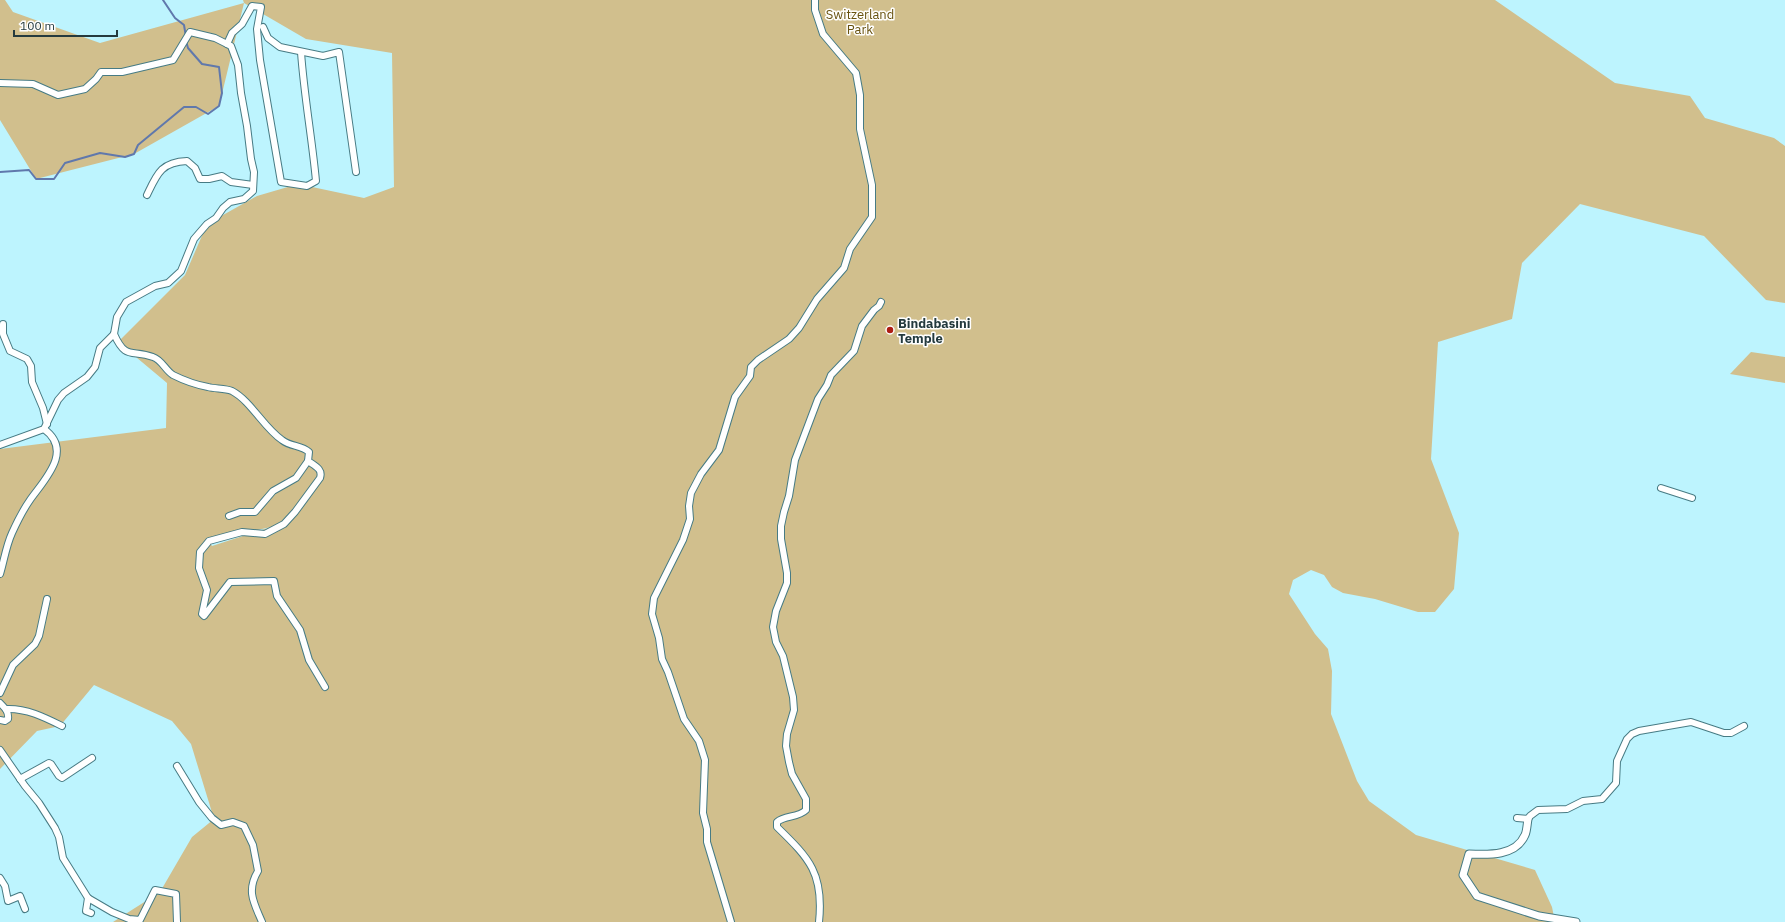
<svg xmlns="http://www.w3.org/2000/svg" width="1785" height="922" viewBox="0 0 1785 922" font-family="'IBM Plex Sans',sans-serif">
  <style>
    .green { fill: #d1bf8d; fill-rule: evenodd }
    .lines { fill: none; stroke-linecap: round; stroke-linejoin: round }
    .stream { stroke: #6078ac; stroke-width: 2 }
    .minor-casing { stroke: #477b84; stroke-width: 8 }
    .tertiary-casing { stroke: #477b84; stroke-width: 9 }
    .minor { stroke: #fff; stroke-width: 6 }
    .tertiary { stroke: #fff; stroke-width: 7 }
    .poi-dot { fill: #ad1d13; stroke: #fff; stroke-width: 1.5 }
    .labels { text-anchor: middle; dominant-baseline: central; stroke-width: 3; stroke-linejoin: round; paint-order: stroke }
    .park-label { font-size: 13px; fill: #68520f; stroke: #fff }
    .poi-label { font-size: 13px; font-weight: bold; fill: #243a3e; stroke: #fff; text-anchor: start }
  </style>
  <rect width="100%" height="100%" fill="#bdf4fe"/>
  <g class="green">
    <path d="M 0,0 L 5,0 L 13,12 L 100,43 L 244,3 L 243,0 L 1495,0 L 1615,83 L 1690,96 L 1705,118 L 1774,138 L 1785,146 L 1785,303 L 1766,300 L 1704,236 L 1580,204 L 1522,263 L 1512,319 L 1438,342 L 1431,459 L 1459,533 L 1454,589 L 1435,612 L 1418,612 L 1375,599 L 1343,593 L 1332,587 L 1324,575 L 1311,570 L 1293,580 L 1289,594 L 1315,634 L 1328,649 L 1332,671 L 1331,714 L 1357,781 L 1369,801 L 1416,835 L 1535,870 L 1552,907 L 1555,922 L 113,922 L 160,892 L 192,837 L 214,819 L 191,744 L 172,721 L 94,685 L 60,726 L 37,731 L 0,769 L 0,449 L 166,428 L 167,383 L 118,342 L 185,275 L 207,224 L 257,196 L 298,184 L 364,198 L 394,187 L 392,53 L 306,39 L 244,3 L 219,106 L 134,154 L 36,179 L 0,120 ZM 271,527 L 212,546 L 209,541 Z"/>
    <path d="M 1751,352 L 1785,357 L 1785,383 L 1730,374 Z"/>
  </g>
  <g class="lines">
    <g class="stream">
      <path d="M 163,0 L 175,18 L 184,25 L 186,37"/>
      <path d="M 0,172 L 29,170 L 36,179 L 54,179 L 65,163 L 100,153 L 125,157 L 134,154 L 138,145 L 184,107 L 196,107 L 208,114 L 219,106 L 222,93 L 219,67 L 202,64 L 188,48 L 186,41"/>
    </g>
    <g class="minor-casing">
      <g id="minor">
        <path d="M 263,27 L 268,38 L 280,47 L 323,56 L 339,52 L 356,172"/>
        <path d="M 227,44 L 232,33 L 242,24 L 252,6 L 261,7 L 257,29 L 260,60 L 281,182 L 307,186 L 316,181 C 312,138 304,95 301,52"/>
        <path d="M 0,83 L 33,84 L 58,95 L 85,89 L 96,79 L 101,72 L 122,72 L 173,60 L 190,32 L 215,38 L 231,46 L 238,65 L 241,93 L 247,126 L 251,159 L 254,172 L 253,191 L 244,199 L 230,202 L 223,208 L 216,218 L 207,224 L 194,239 L 181,271 L 168,283 L 155,286 L 126,302 L 117,317 L 114,334 L 100,348 L 95,367 L 87,377 L 64,393 L 58,400 L 44,429 L 0,445"/>
        <path d="M 147,195 C 157,174 161,162 187,161 L 195,168 L 200,179 L 209,179 L 222,176 L 231,182 L 253,185"/>
        <path d="M 3,324 L 3,334 L 10,351 L 27,359 L 31,366 L 32,382 L 43,408 L 47,424"/>
        <path d="M 114,334 C 126,361 132,349 153,357 C 162,360 165,370 173,375 C 183,380 197,385 208,387 C 215,389 225,388 232,391 C 251,401 264,428 282,440 C 291,447 301,445 309,452 L 308,461 C 315,466 323,469 320,478 L 295,512 L 284,524 L 265,534 L 242,532 L 209,541 L 200,552 L 199,568 L 207,590 L 202,614 L 204,616 L 230,582 L 274,581 L 277,596 L 300,630 L 309,660 L 325,687"/>
        <path d="M 1661,488 L 1692,498"/>
        <path d="M 229,516 L 240,512 L 255,512 L 273,491 L 296,478 L 308,461"/>
        <path d="M 0,574 C 4,561 6,546 12,533 C 17,522 23,510 30,500 C 44,480 74,451 44,429"/>
        <path d="M 0,693 L 13,665 L 35,644 L 39,636 L 47,599"/>
        <path d="M 0,703 C 5,708 9,712 8,719 L 5,721 L 0,720"/>
        <path d="M 6,709 C 26,708 44,717 62,726"/>
        <path d="M 0,750 L 25,786 L 39,803 L 55,828 L 59,837 L 63,858 L 88,898 L 112,912 L 129,919 L 140,920 L 155,890 L 176,894 L 177,922"/>
        <path d="M 177,766 L 199,802 L 212,818 L 221,825 L 233,822 L 244,826 L 253,845 L 258,871 C 246,891 254,903 262,922"/>
        <path d="M 20,779 L 49,763 L 51,764 L 59,776 L 62,778 L 92,758"/>
        <path d="M 1517,818 L 1528,819 L 1530,816 L 1538,810 L 1567,809 L 1583,801 L 1602,799 L 1616,783 L 1617,761 L 1627,739 L 1632,734 L 1639,731 L 1691,722 L 1724,733 L 1731,733 L 1744,726"/>
        <path d="M 0,878 L 5,886 L 8,901 L 20,896 L 25,909"/>
        <path d="M 88,898 L 86,911 L 91,913"/>
        <path d="M 731,922 L 707,842 L 707,829 L 703,813 L 705,760 L 699,741 L 684,719 L 668,672 L 662,659 L 659,638 L 652,614 L 654,598 L 683,540 L 690,519 L 689,506 L 691,493 L 701,474 L 719,450 L 735,397 L 750,376 L 751,367 L 758,360 L 789,339 L 799,328 L 817,299 L 844,268 L 850,249 L 872,217 L 872,185 L 860,129 L 860,95 L 856,73 L 823,34 L 815,10 L 815,0"/>
        <path d="M 819,922 C 824,874 810,859 777,827 L 777,822 C 785,815 798,818 806,810 L 806,799 L 792,774 L 789,762 L 786,746 L 787,734 L 794,710 L 793,697 L 783,656 L 776,642 L 773,627 L 776,611 L 787,583 L 787,573 L 781,539 L 781,526 L 784,512 L 789,496 L 795,460 L 818,399 L 827,385 L 831,375 L 854,351 L 862,326 L 874,310 L 879,306 L 881,302"/>
      </g>
    </g>
    <g class="tertiary-casing">
      <path id="tertiary" d="M 1528,819 C 1527,824 1527,831 1525,835 C 1516,856 1489,855 1469,854 L 1463,875 L 1477,896 L 1539,916 L 1576,922"/>
    </g>
    <use href="#minor" class="minor"/>
    <use href="#tertiary" class="tertiary"/>
  </g>
  <circle class="poi-dot" cx="890" cy="330" r="4"/>
  <g class="labels">
    <g class="park-label">
      <text x="860" y="14">Switzerland<tspan x="860" dy="15">Park</tspan></text>
    </g>
    <g class="poi-label">
      <text x="898" y="323">Bindabasini<tspan x="898" dy="15">Temple</tspan></text>
    </g>
  </g>
  <path d="M14 30v6h103v-6" fill="none" stroke="#243a3e" stroke-width="2"/>
  <text x="20" y="30" font-size="12" fill="#243a3e" stroke="#ffffff" stroke-width="3" paint-order="stroke">100 m</text>
</svg>
